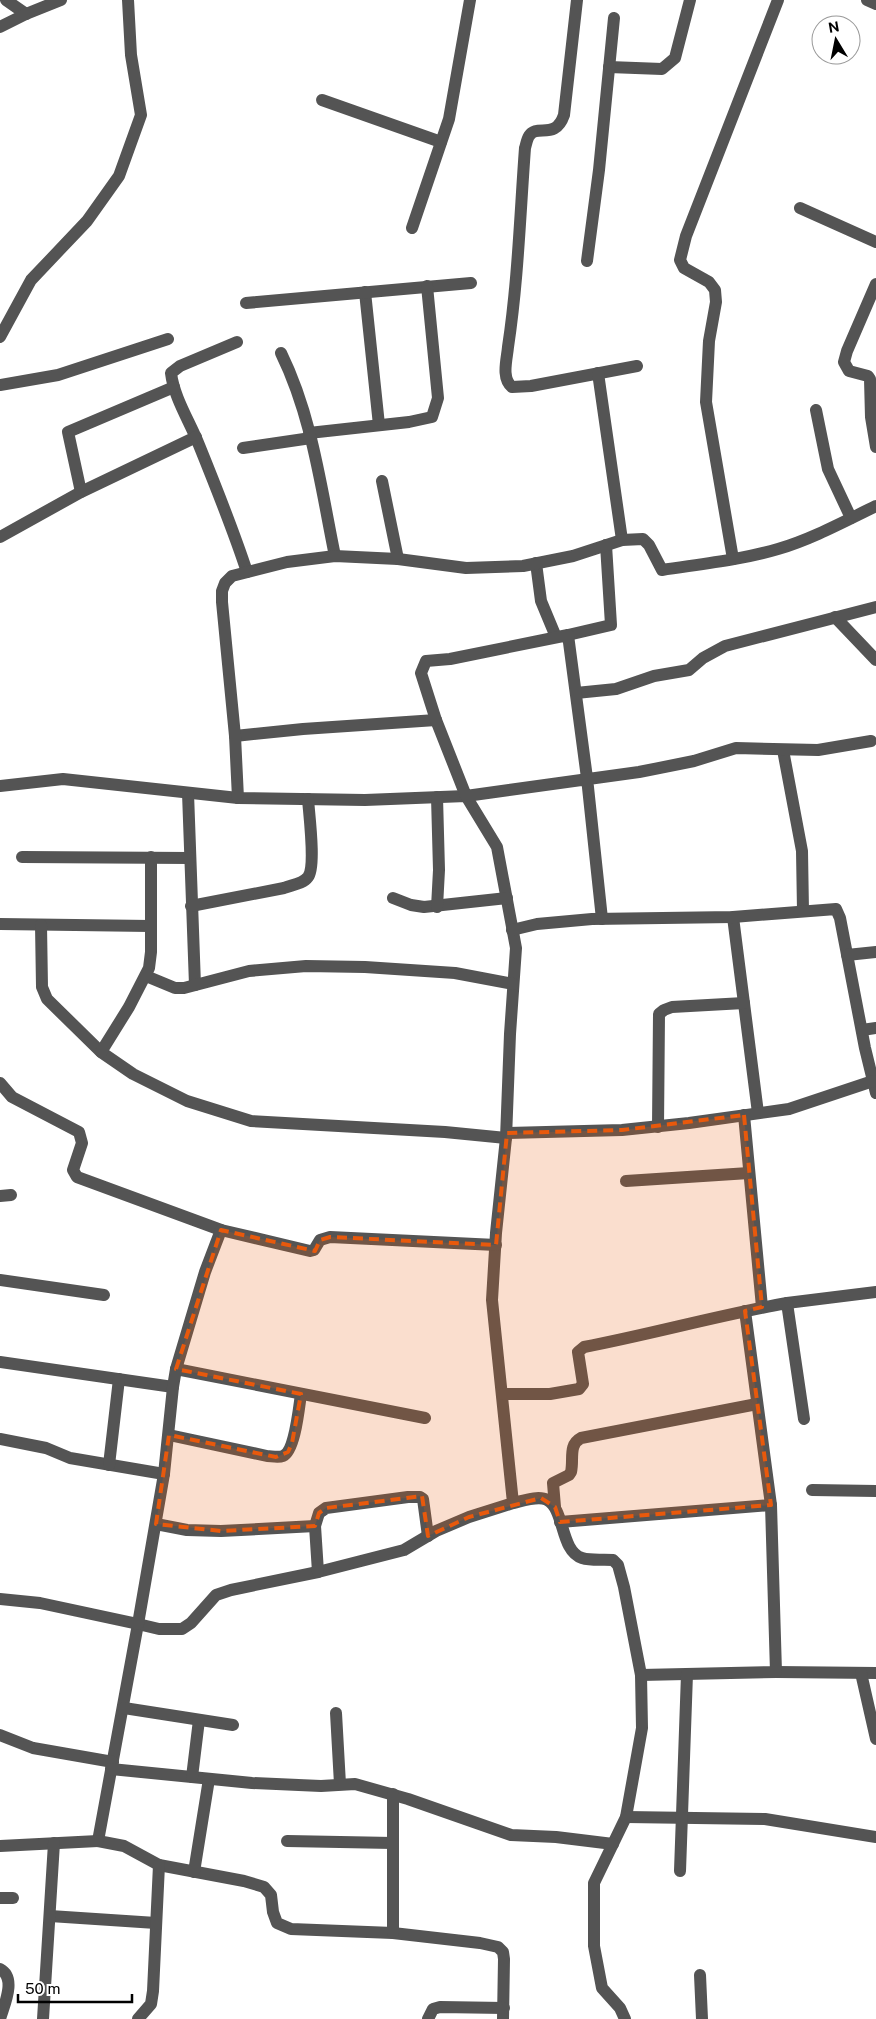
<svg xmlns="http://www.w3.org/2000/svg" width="876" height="2019" viewBox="0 0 876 2019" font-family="'Public Sans',sans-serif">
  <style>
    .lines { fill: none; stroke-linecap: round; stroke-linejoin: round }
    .minor { stroke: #545454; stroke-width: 12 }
    .marked { fill: #e8590c; fill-opacity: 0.2; stroke: #e8590c; stroke-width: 4; stroke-dasharray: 10 6; stroke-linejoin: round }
  </style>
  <rect width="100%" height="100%" fill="#fff"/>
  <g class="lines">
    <g class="minor">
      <path d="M 6,0 L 26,14"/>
      <path d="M 577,0 L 564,115 C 555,141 537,123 529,136 C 527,139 526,145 525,148 C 520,215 518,281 508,347 C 507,359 501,378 512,387 L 531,386 L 637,366"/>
      <path d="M 867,0 L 876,4"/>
      <path d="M 0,27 L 26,14 L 61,0"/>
      <path d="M 609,67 L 662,69 L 675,58 L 690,0"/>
      <path d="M 322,100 L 441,142"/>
      <path d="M 800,208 L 876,242"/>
      <path d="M 412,228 L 449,119 L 470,0"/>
      <path d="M 587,261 L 599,170 L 614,18"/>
      <path d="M 876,284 L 847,351 L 844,362 L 849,371 L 868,376 L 870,379 L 871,417 L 876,447"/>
      <path d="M 365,292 L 379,425"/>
      <path d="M 246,303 L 471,283"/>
      <path d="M 0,337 L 31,280 L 87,221 L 119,176 L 141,115 L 131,55 L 128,0"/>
      <path d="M 237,342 L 180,366 L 171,373 C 174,398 190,422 199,445 C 216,487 233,529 247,572"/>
      <path d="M 281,353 C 312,416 321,488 335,556"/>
      <path d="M 598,373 L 622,540"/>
      <path d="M 0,385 L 58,375 L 168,339"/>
      <path d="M 816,410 L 828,469 L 851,518"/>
      <path d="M 309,433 L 409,422 L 432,417 L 438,398 L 427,286"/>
      <path d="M 243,448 L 311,438"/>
      <path d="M 382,481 L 398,559"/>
      <path d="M 81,492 L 68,432 L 174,387"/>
      <path d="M 0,537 L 81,492 L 196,437"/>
      <path d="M 733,559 L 706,402 L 709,341 L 716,302 L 715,290 L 709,282 L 684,268 L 680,260 L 686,236 L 778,0"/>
      <path d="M 536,563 L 541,601 L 556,637"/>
      <path d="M 835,617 L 876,660"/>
      <path d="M 568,635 L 611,625 L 606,545"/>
      <path d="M 576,693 L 616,689 L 654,676 L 689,670 L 703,658 L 725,646 L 876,607"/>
      <path d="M 235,736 L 303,729 L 436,720"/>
      <path d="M 783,750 L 802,851 L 803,911"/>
      <path d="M 0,786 L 63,779 L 238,798 L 365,800 L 466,796 L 497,847 L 516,948 L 510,1034 L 506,1138 L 496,1233 L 492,1300 L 513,1503 L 469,1517 L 436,1531 L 404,1550 L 318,1572 L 231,1590 L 216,1595 L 191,1623 L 182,1629 L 159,1629 L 138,1624 L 98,1841 L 124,1846 L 159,1865 L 244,1881 L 264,1887 L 271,1895 L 273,1912 L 277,1923 L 291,1929 L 393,1933 L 480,1943 L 498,1947 L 503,1952 L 504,1959 L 503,2019"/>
      <path d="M 188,793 L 195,985"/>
      <path d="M 238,798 L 235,736 L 222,602 L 222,591 L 225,583 L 232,576 L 287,562 L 335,556 L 398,559 L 466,568 L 523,566 L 573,556 L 622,540 L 643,539 L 649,545 L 662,570 C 701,564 741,560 778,549 C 812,539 845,521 876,506"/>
      <path d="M 22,857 L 190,858"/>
      <path d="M 393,898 L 411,905 L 424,907 L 507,898"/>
      <path d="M 191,906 L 284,888 C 291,885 303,884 308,877 C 316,867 309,814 308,799"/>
      <path d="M 437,907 L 439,870 L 437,797"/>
      <path d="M 733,917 L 758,1113"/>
      <path d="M 602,919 L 587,778 L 568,635 L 450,659 L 426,661 L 421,673 L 436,720 L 466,796 L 639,772 L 694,761 L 736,748 L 818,750 L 871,741"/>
      <path d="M 0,924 L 150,926"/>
      <path d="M 41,925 L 42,987 L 47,999 L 101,1052 L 133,1074 L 187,1101 L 251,1121 L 445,1132 L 506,1138"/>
      <path d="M 512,930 L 537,924 L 592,919 L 733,917 L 836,909 L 840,918 L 865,1048 L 876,1093"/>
      <path d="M 847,955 L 876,952"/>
      <path d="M 146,976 L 175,988 L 184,988 L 249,971 L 306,966 L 365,967 L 455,973 L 513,984"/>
      <path d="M 862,1030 L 876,1028"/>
      <path d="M 101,1052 L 129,1007 L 149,968 L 151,952 L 151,857"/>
      <path d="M 0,1083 L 12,1097 L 79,1132 L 82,1143 L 73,1170 L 77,1177 L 221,1230"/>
      <path d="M 744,1115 L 762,1307"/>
      <path d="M 658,1127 L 659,1014 L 664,1010 L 672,1007 L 744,1003"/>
      <path d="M 507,1133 L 622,1130 L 689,1123 L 789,1109 L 873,1081"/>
      <path d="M 626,1181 L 749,1173"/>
      <path d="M 0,1196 L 11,1195"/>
      <path d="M 0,1280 L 104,1295"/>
      <path d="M 787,1303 L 876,1292"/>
      <path d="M 0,1362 L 173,1387"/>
      <path d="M 176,1369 L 425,1418"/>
      <path d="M 503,1394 L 550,1394 L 579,1389 L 583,1384 L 578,1352 L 584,1347 C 652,1334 719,1315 787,1303 L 804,1419"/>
      <path d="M 169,1435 L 267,1456 C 271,1456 278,1458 283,1456 C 295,1451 299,1407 301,1394"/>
      <path d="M 0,1439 L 46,1448 L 70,1458 L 164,1474"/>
      <path d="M 109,1465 L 119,1379"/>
      <path d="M 812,1490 L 876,1491"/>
      <path d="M 513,1503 C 522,1501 539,1495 547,1500 C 565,1509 560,1551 582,1558 C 592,1561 603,1559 613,1560 L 618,1565 L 624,1587 L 641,1675 L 642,1728 L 626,1817 L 594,1883 L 594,1946 L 602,1988 L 620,2008 L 625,2019"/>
      <path d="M 555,1507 L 553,1483 L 569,1475 L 571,1472 C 574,1459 568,1445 581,1438 L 757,1404"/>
      <path d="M 560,1522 L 771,1505"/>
      <path d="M 156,1524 L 187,1530 L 221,1531 L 315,1526"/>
      <path d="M 318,1572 L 315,1526 L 319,1513 L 326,1508 L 408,1497 L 420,1497 L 423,1499 L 428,1536"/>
      <path d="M 0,1599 L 40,1603 L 138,1624 L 164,1474 L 173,1387 L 176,1369 L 205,1272 L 221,1230 L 310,1251 L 314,1250 L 320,1240 L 330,1237 L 496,1245"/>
      <path d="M 776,1672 L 876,1673"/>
      <path d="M 861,1673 L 876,1739"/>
      <path d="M 641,1675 L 776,1672 L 771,1505 L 745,1311"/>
      <path d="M 124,1708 L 233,1725"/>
      <path d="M 336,1713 L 340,1784"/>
      <path d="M 0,1735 L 33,1748 L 113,1762"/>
      <path d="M 111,1769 L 252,1783 L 321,1786 L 355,1784 L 408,1799 L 511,1835 L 556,1837 L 613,1844"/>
      <path d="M 192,1777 L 199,1720"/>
      <path d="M 626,1817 L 765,1819 L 876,1837"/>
      <path d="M 287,1841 L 393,1843"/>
      <path d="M 0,1846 L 98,1841"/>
      <path d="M 680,1871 L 687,1674"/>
      <path d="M 194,1872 L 209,1779"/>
      <path d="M 0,1898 L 13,1898"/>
      <path d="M 50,1916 L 156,1923"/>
      <path d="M 393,1933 L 393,1794"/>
      <path d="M 0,1969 C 17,1978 4,2005 0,2019"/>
      <path d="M 700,1975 L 702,2019"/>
      <path d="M 43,2019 L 54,1843"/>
      <path d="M 138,2019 L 151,2004 L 153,1991 L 159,1865"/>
      <path d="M 428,2019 L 433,2009 L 440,2007 L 504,2008"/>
    </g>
  </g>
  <path class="marked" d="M 744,1115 L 762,1307 L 745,1311 L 771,1505 L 560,1522 L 555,1507 L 541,1498 L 469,1517 L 428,1536 L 422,1496 L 326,1508 L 319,1513 L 315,1526 L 221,1531 L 156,1524 L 169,1435 L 276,1457 L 288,1452 L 292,1443 L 301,1394 L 176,1369 L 221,1230 L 315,1251 L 320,1240 L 330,1237 L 496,1245 L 507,1133 L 622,1130 Z"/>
  <g transform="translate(836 40) rotate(350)"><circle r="24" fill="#ffffff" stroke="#999999"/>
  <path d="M0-4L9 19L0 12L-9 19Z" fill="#000000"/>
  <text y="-8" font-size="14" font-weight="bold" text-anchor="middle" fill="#000000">N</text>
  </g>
  <path d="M18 1994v8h114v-8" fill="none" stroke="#000000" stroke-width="2.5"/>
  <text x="25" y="1994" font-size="15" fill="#000000" stroke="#ffffff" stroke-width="4" paint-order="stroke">50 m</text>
</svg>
